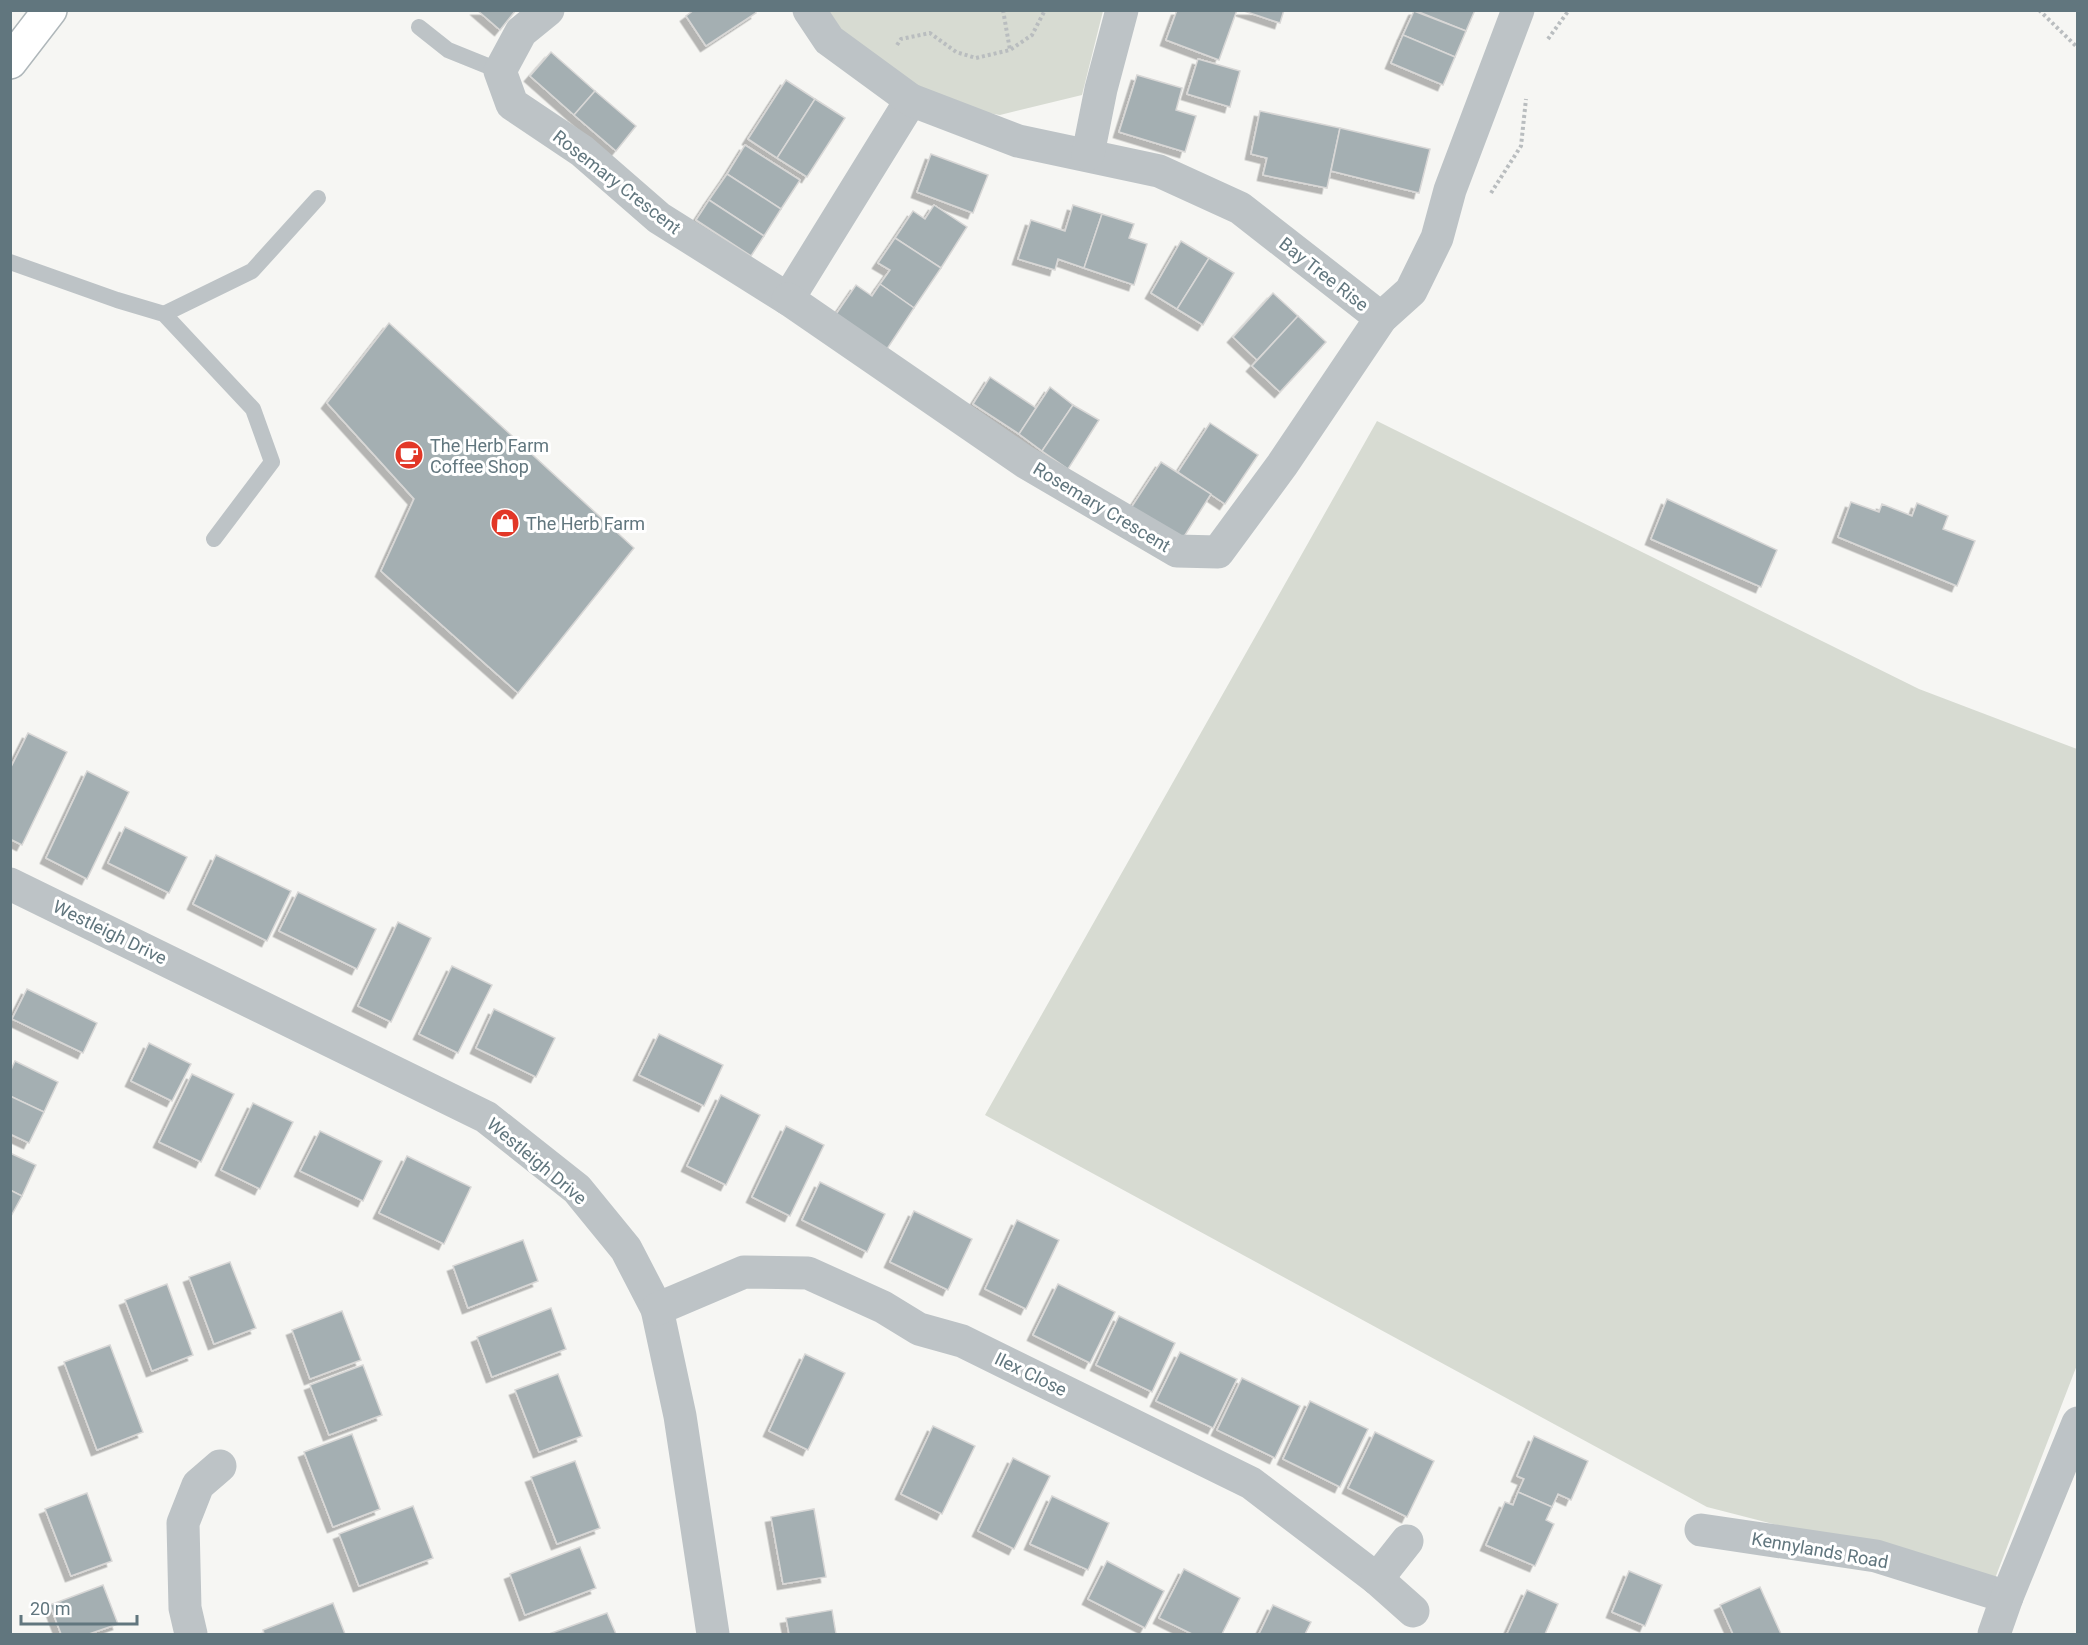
<svg xmlns="http://www.w3.org/2000/svg" width="2088" height="1645" viewBox="0 0 2088 1645" font-family="Roboto,sans-serif">
  <style>
    .green { fill: #d7dbd2 }
    .building { fill: #a4afb2; stroke: #d8d7d6; stroke-width: 1.5; filter: url(#shadow) }
    .lines { fill: none; stroke-linecap: round; stroke-linejoin: round }
    .secondary-casing { stroke: #afb7ba; stroke-width: 36 }
    .path { stroke: #b9bdbf; stroke-width: 4; stroke-dasharray: 3 3; stroke-linecap: butt }
    .service { stroke: #bdc3c6; stroke-width: 16 }
    .minor { stroke: #bdc3c6; stroke-width: 33 }
    .tertiary { stroke: #bdc3c6; stroke-width: 33 }
    .secondary { stroke: #fff; stroke-width: 33 }
    .labels { text-anchor: middle; dominant-baseline: central; stroke-width: 6; stroke-linejoin: round; paint-order: stroke }
    .street-label { font-size: 18px; fill: #61767e; stroke: #fff }
    .poi-label { font-size: 18px; fill: #61767e; stroke: #fff; text-anchor: start }
  </style>
  <defs>
    <filter id="shadow"><feDropShadow dx="-5.5" dy="5.5" stdDeviation="0" flood-color="#0004"/></filter>
  </defs>
  <rect width="100%" height="100%" fill="#f6f6f3"/>
  <g class="green">
    <path d="M 809,11 L 1103,11 L 1082,95 L 1000,115 L 911,100 Z"/>
    <path d="M 1377,421 L 1919,689 L 2077,749 L 2077,1365 L 1994,1581 L 1707,1507 L 985,1115 Z"/>
  </g>
  <g class="building">
    <path d="M 477,10 L 516,10 L 500,30 Z"/>
    <path d="M 694,10 L 755,10 L 756,13 L 706,46 L 686,16 Z"/>
    <path d="M 1177,10 L 1237,10 L 1219,60 L 1166,40 Z"/>
    <path d="M 1241,10 L 1284,10 L 1280,23 Z"/>
    <path d="M 1414,10 L 1475,10 L 1466,31 Z"/>
    <path d="M 1414,11 L 1466,31 L 1455,57 L 1403,35 Z"/>
    <path d="M 1403,35 L 1455,57 L 1443,85 L 1391,63 Z"/>
    <path d="M 551,52 L 595,91 L 574,115 L 530,76 Z"/>
    <path d="M 1198,59 L 1240,71 L 1230,107 L 1187,94 Z"/>
    <path d="M 1137,75 L 1182,88 L 1176,110 L 1196,116 L 1185,152 L 1119,132 Z"/>
    <path d="M 786,80 L 815,99 L 777,158 L 748,139 Z"/>
    <path d="M 595,91 L 636,126 L 616,151 L 574,115 Z"/>
    <path d="M 815,99 L 845,118 L 807,177 L 777,158 Z"/>
    <path d="M 1260,111 L 1340,128 L 1327,188 L 1263,175 L 1267,158 L 1251,154 Z"/>
    <path d="M 1340,128 L 1430,149 L 1419,193 L 1331,171 Z"/>
    <path d="M 745,145 L 800,180 L 781,209 L 727,174 Z"/>
    <path d="M 931,154 L 988,175 L 973,213 L 917,192 Z"/>
    <path d="M 727,174 L 781,209 L 764,236 L 709,200 Z"/>
    <path d="M 709,200 L 764,236 L 751,256 L 696,220 Z"/>
    <path d="M 934,205 L 967,227 L 941,268 L 895,238 L 913,211 L 925,219 Z"/>
    <path d="M 1073,205 L 1102,214 L 1084,268 L 1058,259 L 1055,270 L 1018,259 L 1031,220 L 1065,231 Z"/>
    <path d="M 1102,214 L 1134,224 L 1129,238 L 1147,244 L 1134,285 L 1084,268 Z"/>
    <path d="M 895,238 L 941,268 L 914,308 L 880,284 L 890,270 L 878,263 Z"/>
    <path d="M 1181,241 L 1209,258 L 1177,309 L 1151,293 Z"/>
    <path d="M 1209,258 L 1234,273 L 1203,325 L 1177,309 Z"/>
    <path d="M 880,284 L 914,308 L 883,355 L 832,320 L 856,285 L 872,296 Z"/>
    <path d="M 1273,293 L 1298,316 L 1257,360 L 1233,337 Z"/>
    <path d="M 1298,316 L 1326,342 L 1280,392 L 1252,366 Z"/>
    <path d="M 389,323 L 634,548 L 518,693 L 381,571 L 414,499 L 327,403 Z"/>
    <path d="M 990,377 L 1036,408 L 1019,434 L 973,404 Z"/>
    <path d="M 1050,387 L 1073,405 L 1042,451 L 1019,434 Z"/>
    <path d="M 1073,405 L 1099,420 L 1068,469 L 1042,451 Z"/>
    <path d="M 1210,423 L 1258,455 L 1225,504 L 1178,472 Z"/>
    <path d="M 1161,462 L 1211,494 L 1180,543 L 1129,511 Z"/>
    <path d="M 1667,499 L 1777,550 L 1761,587 L 1651,539 Z"/>
    <path d="M 1851,502 L 1879,512 L 1882,504 L 1912,516 L 1917,503 L 1948,516 L 1943,529 L 1975,541 L 1957,586 L 1838,537 Z"/>
    <path d="M 28,733 L 67,752 L 22,845 L 10,839 L 10,769 Z"/>
    <path d="M 87,771 L 129,792 L 87,879 L 46,858 Z"/>
    <path d="M 125,827 L 187,857 L 169,893 L 108,863 Z"/>
    <path d="M 216,855 L 291,891 L 267,941 L 193,904 Z"/>
    <path d="M 298,892 L 376,929 L 357,969 L 279,931 Z"/>
    <path d="M 398,922 L 431,938 L 391,1022 L 358,1006 Z"/>
    <path d="M 452,966 L 492,985 L 458,1053 L 419,1034 Z"/>
    <path d="M 27,989 L 97,1023 L 83,1053 L 12,1019 Z"/>
    <path d="M 494,1009 L 555,1038 L 536,1077 L 476,1048 Z"/>
    <path d="M 659,1034 L 723,1065 L 704,1106 L 639,1075 Z"/>
    <path d="M 149,1043 L 191,1064 L 172,1101 L 131,1081 Z"/>
    <path d="M 15,1061 L 58,1082 L 44,1112 L 10,1096 L 10,1072 Z"/>
    <path d="M 192,1074 L 234,1094 L 201,1162 L 159,1142 Z"/>
    <path d="M 721,1095 L 760,1115 L 726,1185 L 687,1166 Z"/>
    <path d="M 10,1096 L 44,1112 L 29,1143 L 10,1134 Z"/>
    <path d="M 253,1103 L 293,1122 L 260,1189 L 221,1170 Z"/>
    <path d="M 786,1126 L 824,1145 L 790,1216 L 752,1197 Z"/>
    <path d="M 320,1131 L 382,1161 L 363,1201 L 300,1171 Z"/>
    <path d="M 10,1153 L 36,1165 L 22,1196 L 10,1190 Z"/>
    <path d="M 407,1156 L 471,1187 L 444,1244 L 379,1213 Z"/>
    <path d="M 820,1182 L 885,1214 L 867,1252 L 802,1220 Z"/>
    <path d="M 10,1190 L 22,1196 L 10,1218 Z"/>
    <path d="M 914,1211 L 972,1239 L 948,1290 L 890,1262 Z"/>
    <path d="M 1017,1220 L 1059,1240 L 1026,1309 L 985,1289 Z"/>
    <path d="M 523,1240 L 538,1281 L 468,1308 L 453,1266 Z"/>
    <path d="M 230,1262 L 256,1328 L 214,1344 L 189,1277 Z"/>
    <path d="M 167,1284 L 193,1355 L 152,1371 L 125,1300 Z"/>
    <path d="M 1058,1284 L 1115,1312 L 1090,1363 L 1033,1335 Z"/>
    <path d="M 551,1308 L 566,1349 L 492,1377 L 477,1337 Z"/>
    <path d="M 342,1311 L 361,1360 L 310,1379 L 292,1330 Z"/>
    <path d="M 1119,1316 L 1175,1343 L 1152,1392 L 1096,1365 Z"/>
    <path d="M 110,1345 L 143,1432 L 97,1450 L 64,1362 Z"/>
    <path d="M 1180,1352 L 1237,1379 L 1213,1428 L 1156,1401 Z"/>
    <path d="M 805,1354 L 845,1373 L 808,1450 L 769,1431 Z"/>
    <path d="M 363,1365 L 382,1415 L 329,1435 L 310,1385 Z"/>
    <path d="M 558,1374 L 582,1436 L 539,1452 L 515,1390 Z"/>
    <path d="M 1242,1378 L 1300,1406 L 1275,1458 L 1217,1430 Z"/>
    <path d="M 1310,1401 L 1368,1429 L 1340,1487 L 1283,1459 Z"/>
    <path d="M 933,1426 L 975,1446 L 942,1514 L 901,1494 Z"/>
    <path d="M 1375,1432 L 1434,1461 L 1407,1517 L 1348,1488 Z"/>
    <path d="M 352,1434 L 380,1509 L 333,1527 L 304,1452 Z"/>
    <path d="M 1534,1436 L 1588,1461 L 1571,1500 L 1558,1494 L 1552,1507 L 1518,1492 L 1524,1479 L 1517,1476 Z"/>
    <path d="M 1013,1458 L 1050,1476 L 1014,1549 L 978,1531 Z"/>
    <path d="M 575,1461 L 600,1528 L 557,1544 L 531,1477 Z"/>
    <path d="M 1518,1492 L 1552,1507 L 1546,1520 L 1554,1524 L 1535,1566 L 1486,1545 L 1505,1502 L 1513,1505 Z"/>
    <path d="M 87,1493 L 112,1561 L 71,1576 L 45,1509 Z"/>
    <path d="M 1052,1496 L 1109,1523 L 1088,1570 L 1030,1544 Z"/>
    <path d="M 413,1506 L 433,1558 L 359,1586 L 339,1534 Z"/>
    <path d="M 814,1509 L 826,1577 L 783,1584 L 771,1517 Z"/>
    <path d="M 580,1547 L 596,1588 L 525,1615 L 510,1574 Z"/>
    <path d="M 1107,1561 L 1164,1591 L 1145,1628 L 1088,1599 Z"/>
    <path d="M 1184,1569 L 1240,1598 L 1222,1634 L 1192,1634 L 1159,1618 Z"/>
    <path d="M 1629,1571 L 1662,1585 L 1645,1626 L 1612,1612 Z"/>
    <path d="M 103,1585 L 118,1624 L 89,1634 L 61,1634 L 50,1605 Z"/>
    <path d="M 1760,1587 L 1781,1634 L 1733,1634 L 1720,1605 Z"/>
    <path d="M 1527,1590 L 1558,1604 L 1545,1634 L 1507,1634 Z"/>
    <path d="M 333,1603 L 345,1634 L 264,1634 L 263,1630 Z"/>
    <path d="M 1273,1605 L 1311,1622 L 1305,1634 L 1259,1634 Z"/>
    <path d="M 832,1610 L 836,1634 L 789,1634 L 786,1618 Z"/>
    <path d="M 607,1613 L 616,1634 L 549,1634 Z"/>
  </g>
  <g class="lines">
    <g class="secondary-casing">
      <path id="secondary" d="M 10,62 L 50,10"/>
    </g>
    <g class="path">
      <path d="M 1003,10 L 1010,50"/>
      <path d="M 2039,10 L 2078,48"/>
      <path d="M 1548,39 L 1569,10"/>
      <path d="M 897,45 L 901,39 L 930,33 L 956,52 L 976,58 L 1010,50 L 1032,35 L 1045,10"/>
      <path d="M 1491,193 L 1521,146 L 1526,99"/>
    </g>
    <g class="service">
      <path d="M 419,27 L 448,50 L 500,71"/>
      <path d="M 10,262 L 117,300 L 164,314 L 253,409 L 272,462 L 214,539"/>
      <path d="M 164,314 L 252,271 L 318,198"/>
    </g>
    <g class="minor">
      <path d="M 548,10 L 521,32 L 500,71 L 512,104 L 582,151 L 659,218 L 788,299 L 911,100"/>
      <path d="M 809,10 L 829,40 L 911,100 L 1018,141 L 1159,171 L 1240,208 L 1381,318"/>
      <path d="M 1088,154 L 1101,89 L 1122,10"/>
      <path d="M 788,299 L 1025,462 L 1177,551 L 1218,552 L 1282,465 L 1381,318 L 1411,291 L 1437,238 L 1450,190 L 1518,10"/>
      <path d="M 10,884 L 486,1117 L 577,1189 L 626,1249 L 657,1309 L 680,1416 L 713,1634"/>
      <path d="M 657,1309 L 744,1272 L 808,1273 L 883,1307 L 919,1329 L 962,1341 L 1251,1483 L 1377,1579 L 1413,1611"/>
      <path d="M 1701,1530 L 1876,1556 L 2007,1597"/>
      <path d="M 1377,1579 L 1407,1541"/>
      <path d="M 191,1634 L 185,1608 L 183,1523 L 198,1485 L 220,1466"/>
    </g>
    <path class="tertiary" d="M 1994,1634 L 2007,1597 L 2078,1423"/>
    <use href="#secondary" class="secondary"/>
  </g>
  <defs>
    <g id="cafe-disc" transform="scale(1.5)"><circle r="9.5" fill="#e23727" stroke="#fff"/><path d="M-5.5-4.5H6V0H3Q3 3.5 0 3.5H-2.5Q-5.5 3.5-5.5 0ZM3-3.2v2h1.7v-2ZM-6 4.5H4V6H-6Z" fill="#fff"/></g>
    <g id="shop-disc" transform="scale(1.5)"><circle r="9.5" fill="#e23727" stroke="#fff"/><path d="M-5-2.5h2.3a2.7 3.5 0 0 1 5.4 0H5L5.5 6h-11ZM-1.5-2.5h3a1.5 2.3 0 0 0-3 0Z" fill="#fff"/></g>
  </defs>
  <g fill-rule="evenodd">
    <use href="#cafe-disc" x="409" y="455"/>
    <use href="#shop-disc" x="505" y="523"/>
  </g>
  <g class="labels">
    <g class="street-label">
      <text transform="translate(617 182) rotate(38)">Rosemary Crescent</text>
      <text transform="translate(1324 274) rotate(38)">Bay Tree Rise</text>
      <text transform="translate(1102 507) rotate(31)">Rosemary Crescent</text>
      <text transform="translate(110 932) rotate(26)">Westleigh Drive</text>
      <text transform="translate(537 1161) rotate(40)">Westleigh Drive</text>
      <text transform="translate(1031 1374) rotate(26)">Ilex Close</text>
      <text transform="translate(1820 1550) rotate(10)">Kennylands Road</text>
    </g>
    <g class="poi-label">
      <text x="430" y="445">The Herb Farm<tspan x="430" dy="21">Coffee Shop</tspan></text>
      <text x="526" y="523">The Herb Farm</text>
    </g>
  </g>
  <rect width="2088" height="1645" fill="none" stroke="#61767e" stroke-width="24"/>
  <path d="M21 1615v9h116v-9" fill="none" stroke="#61767e" stroke-width="3"/>
  <text x="30" y="1615" font-size="18" fill="#61767e" stroke="#ffffff" stroke-width="4.5" paint-order="stroke">20 m</text>
</svg>
